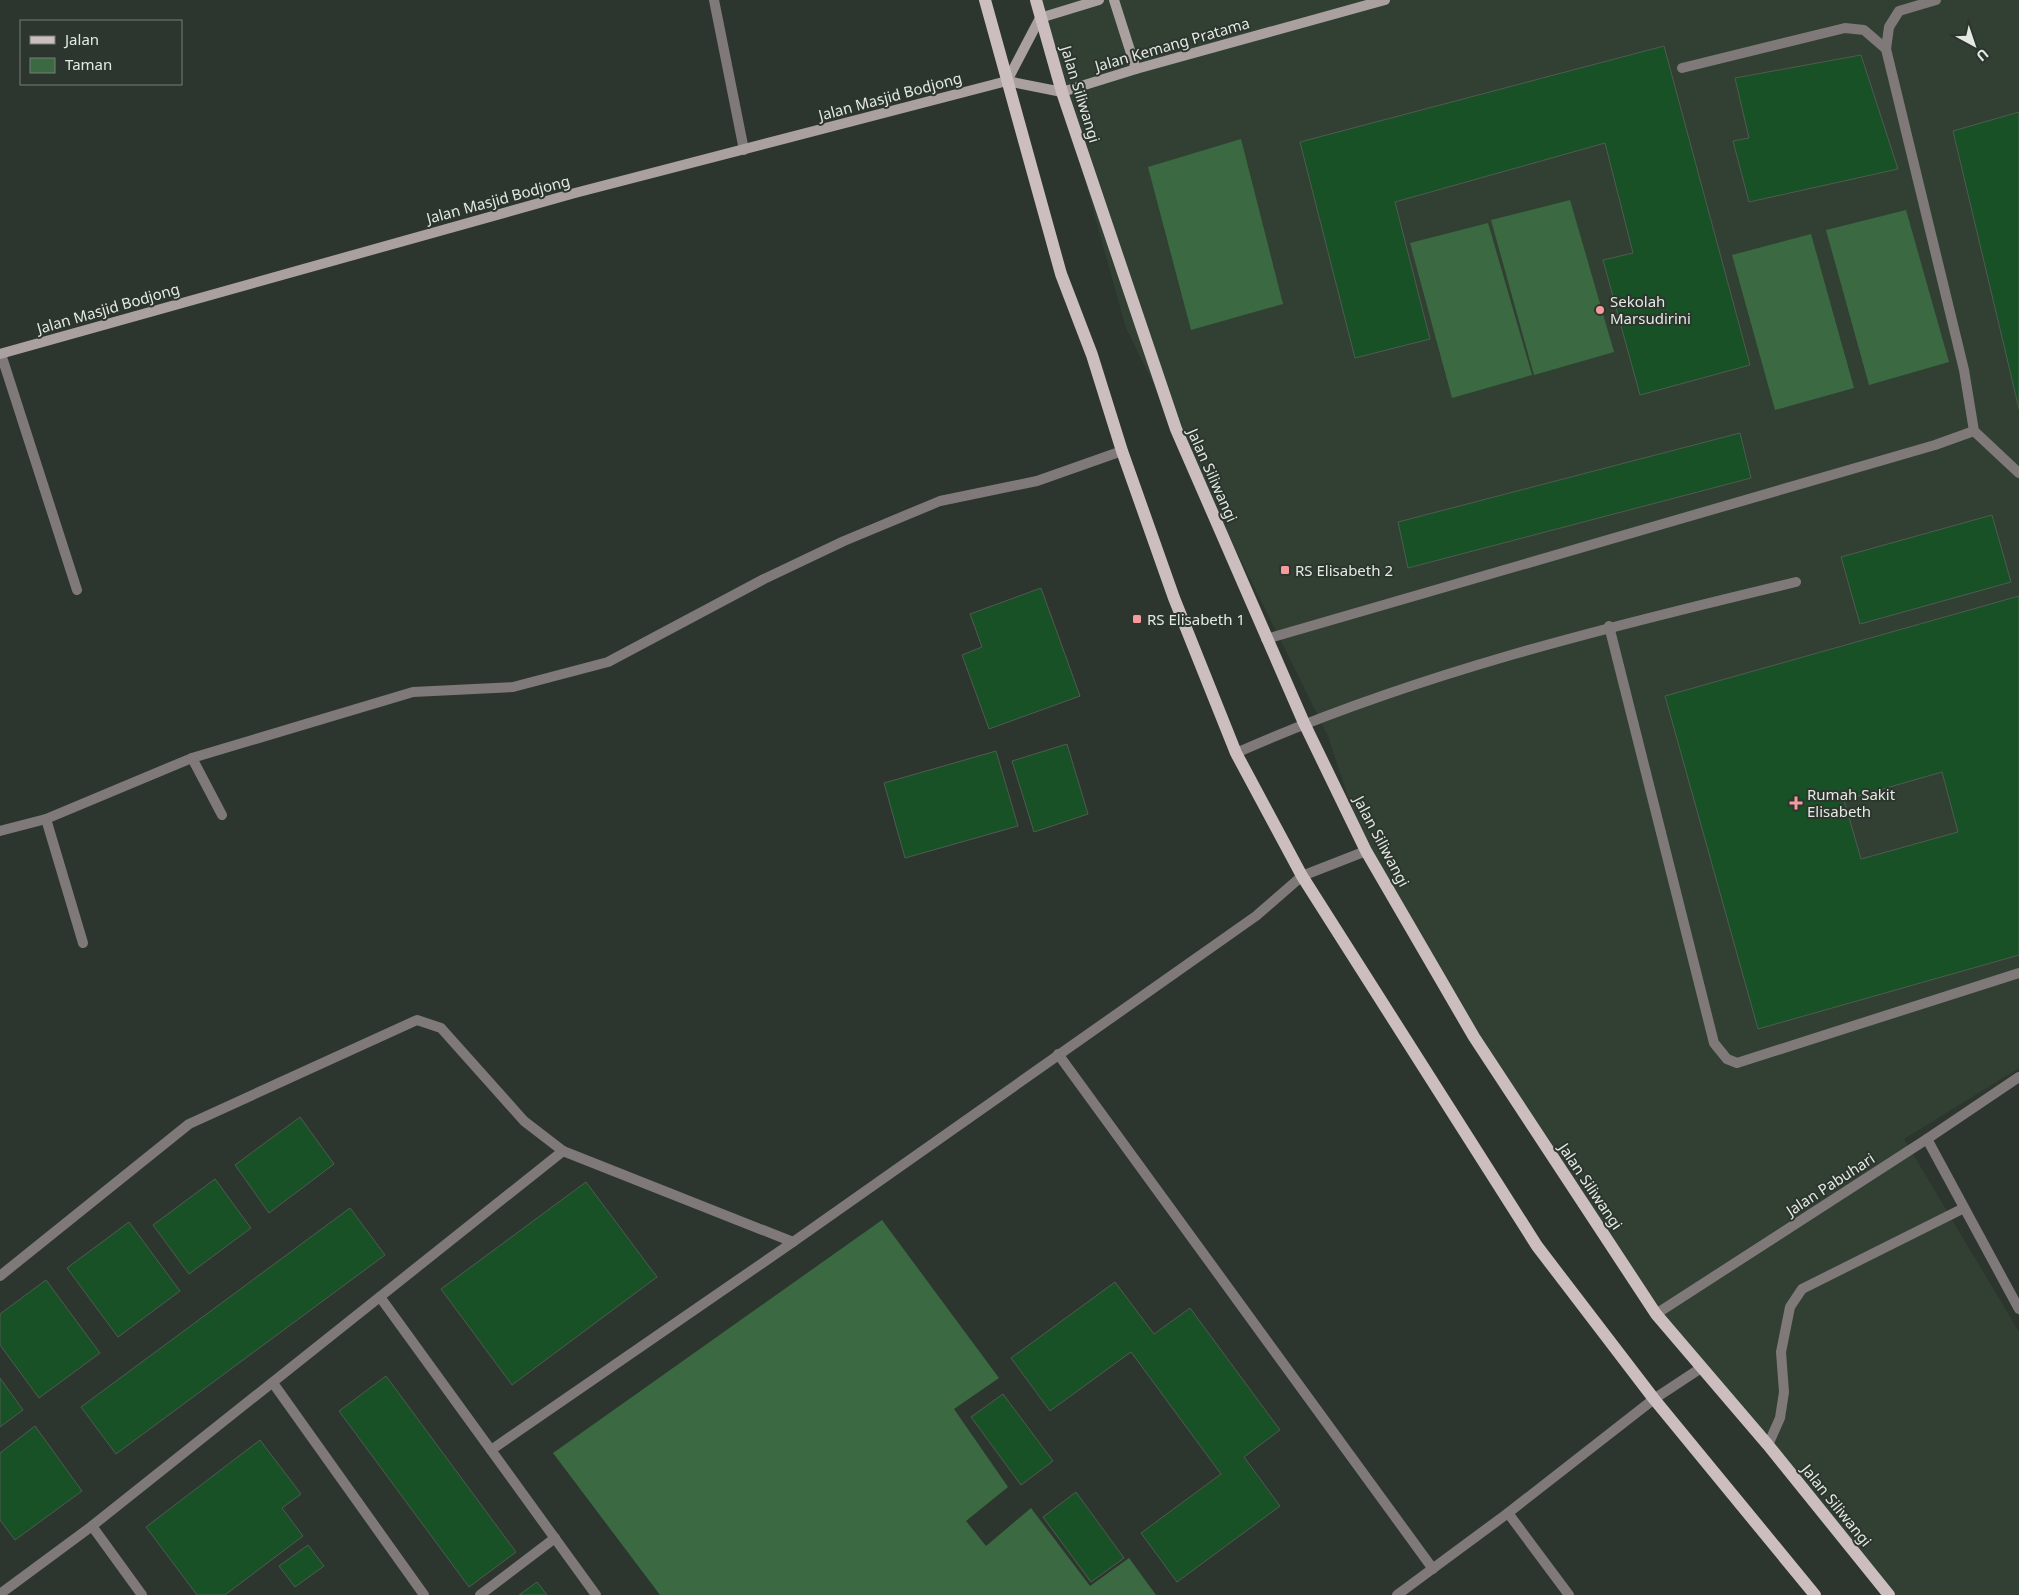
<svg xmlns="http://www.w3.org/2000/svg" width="2019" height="1595" viewBox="0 0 2019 1595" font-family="'Noto Sans',sans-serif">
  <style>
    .built { fill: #314033 }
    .green { fill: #3b6a42 }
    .building { fill: #175125; stroke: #515a51; fill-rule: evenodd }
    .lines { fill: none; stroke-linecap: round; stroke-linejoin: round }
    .lane { stroke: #807979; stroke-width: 10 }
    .street { stroke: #807979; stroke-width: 10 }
    .secondary { stroke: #aba0a0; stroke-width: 10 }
    .primary { stroke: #ccbebe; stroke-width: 12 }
    .poi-dot { fill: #f59b9c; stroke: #2d362e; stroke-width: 2 }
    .labels { text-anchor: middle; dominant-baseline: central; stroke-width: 4; stroke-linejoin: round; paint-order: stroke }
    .street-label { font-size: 15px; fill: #e4e9e4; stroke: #2d362e }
    .poi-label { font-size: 15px; fill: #e4e9e4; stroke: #2d362e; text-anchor: start }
  </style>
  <rect width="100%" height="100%" fill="#2d362e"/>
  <path class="built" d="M 1035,0 L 2019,0 L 2019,1068 L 1904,1139 L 2019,1332 L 2019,1595 L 1889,1595 L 1656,1314 L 1474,1037 L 1366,851 L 1328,736 L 1126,328 Z"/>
  <g class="green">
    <path d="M 1241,139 L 1283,304 L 1191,330 L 1148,167 Z"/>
    <path d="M 1570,200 L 1614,352 L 1534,375 L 1491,220 Z"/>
    <path d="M 1906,210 L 1949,362 L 1869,385 L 1826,230 Z"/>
    <path d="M 1488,223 L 1532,375 L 1452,398 L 1410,243 Z"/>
    <path d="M 1811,234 L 1854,388 L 1775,410 L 1732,255 Z"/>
    <path d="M 882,1220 L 999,1378 L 954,1409 L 1008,1487 L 966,1521 L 986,1546 L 1031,1508 L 1090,1586 L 1129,1558 L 1156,1595 L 660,1595 L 553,1453 Z"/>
  </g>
  <g class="building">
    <path d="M 1664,46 L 1750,365 L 1640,395 L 1603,260 L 1633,253 L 1605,143 L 1395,202 L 1430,339 L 1355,358 L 1300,142 Z"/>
    <path d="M 1861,55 L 1898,169 L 1749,202 L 1733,141 L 1749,138 L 1735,78 Z"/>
    <path d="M 2019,112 L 2019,409 L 1953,131 Z"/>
    <path d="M 1740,433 L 1751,478 L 1408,568 L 1398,522 Z"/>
    <path d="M 1992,515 L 2011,582 L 1860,624 L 1841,557 Z"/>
    <path d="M 1041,588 L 1080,696 L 989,729 L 962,655 L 982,647 L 970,614 Z"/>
    <path d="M 2019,596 L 2019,955 L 1758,1029 L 1665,696 ZM 1942,772 L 1958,832 L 1861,859 L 1844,800 Z"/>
    <path d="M 1067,744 L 1088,814 L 1034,832 L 1012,761 Z"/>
    <path d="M 996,751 L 1018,826 L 905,858 L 884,783 Z"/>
    <path d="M 300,1117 L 334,1164 L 269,1213 L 235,1165 Z"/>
    <path d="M 215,1179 L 251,1228 L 189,1274 L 153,1225 Z"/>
    <path d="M 586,1182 L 657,1277 L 512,1385 L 441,1289 Z"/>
    <path d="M 350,1208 L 385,1255 L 116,1454 L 81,1407 Z"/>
    <path d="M 129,1222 L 180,1291 L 118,1337 L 67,1268 Z"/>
    <path d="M 46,1280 L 100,1353 L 39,1398 L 0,1345 L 0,1314 Z"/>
    <path d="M 1115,1282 L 1154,1334 L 1190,1308 L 1280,1430 L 1244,1457 L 1280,1506 L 1177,1582 L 1141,1533 L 1221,1474 L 1131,1352 L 1050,1411 L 1011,1358 Z"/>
    <path d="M 386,1376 L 516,1552 L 469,1587 L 339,1411 Z"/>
    <path d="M 0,1378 L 23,1410 L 0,1427 Z"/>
    <path d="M 1003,1394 L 1053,1461 L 1021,1485 L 971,1417 Z"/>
    <path d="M 35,1426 L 82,1491 L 15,1540 L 0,1520 L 0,1453 Z"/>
    <path d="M 260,1440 L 301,1494 L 282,1508 L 303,1536 L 225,1595 L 197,1595 L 146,1527 Z"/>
    <path d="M 1076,1492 L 1124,1558 L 1091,1582 L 1043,1517 Z"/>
    <path d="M 308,1545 L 324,1566 L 295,1587 L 279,1566 Z"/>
    <path d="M 537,1582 L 547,1595 L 519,1595 Z"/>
  </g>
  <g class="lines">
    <g class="lane">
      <path d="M 714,0 L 744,150"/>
      <path d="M 1886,49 L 1889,27 L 1899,11 L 1936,0"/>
      <path d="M 1682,68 L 1845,28 L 1864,30 L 1886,49 L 1964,370 L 1974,431 L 2019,473"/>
      <path d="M 1609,626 L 1714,1043 L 1727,1059 L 1737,1063 L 2019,973"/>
      <path d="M 1266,639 L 1935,445 L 1974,431"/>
      <path d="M 1236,753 C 1414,674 1607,627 1796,582"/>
      <path d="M 1768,1445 L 1780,1418 L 1784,1392 L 1781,1352 L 1790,1307 L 1802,1289 L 1964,1208"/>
    </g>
    <g class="street">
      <path d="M 1,354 L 77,590"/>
      <path d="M 192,758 L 222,815"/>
      <path d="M 46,819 L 83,943"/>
      <path d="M 0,831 L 46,819 L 192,758 L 413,692 L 513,687 L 608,662 L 764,579 L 844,541 L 940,501 L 1037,481 L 1122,451"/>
      <path d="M 1058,1054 L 1433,1569"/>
      <path d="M 1927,1139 L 2019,1309"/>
      <path d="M 0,1276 L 189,1124 L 417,1020 L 441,1028 L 524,1121 L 563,1151 L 793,1242"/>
      <path d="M 380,1297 L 596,1595"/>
      <path d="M 1656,1314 L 1927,1139 L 2019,1077"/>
      <path d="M 273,1383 L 424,1595"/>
      <path d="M 491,1450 L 793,1242 L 1256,916 L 1302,876 L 1366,851"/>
      <path d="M 1508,1513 L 1569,1595"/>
      <path d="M 92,1526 L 142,1595"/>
      <path d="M 0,1594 L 92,1526 L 563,1151"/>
      <path d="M 480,1595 L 555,1538"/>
      <path d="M 1397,1595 L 1508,1513 L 1654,1399 L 1701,1368"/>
    </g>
    <g class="secondary">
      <path d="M 1114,0 L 1136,69"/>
      <path d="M 1007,81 L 1040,18 L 1099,0"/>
      <path d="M 0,354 L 575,193 L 1007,81 L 1062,92 L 1136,69 L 1385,0"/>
    </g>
    <g class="primary">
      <path d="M 985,0 L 1061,274 L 1092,355 L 1122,451 L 1174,598 L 1236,753 L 1302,876 L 1537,1246 L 1654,1399 L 1815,1595"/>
      <path d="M 1036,0 L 1062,92 L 1176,429 L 1304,723 L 1366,851 L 1474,1037 L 1656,1314 L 1768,1445 L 1889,1595"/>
    </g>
  </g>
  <g class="poi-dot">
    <circle cx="1600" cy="310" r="5"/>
    <rect x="1280" y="565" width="10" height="10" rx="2.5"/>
    <rect x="1132" y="614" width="10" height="10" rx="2.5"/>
    <path d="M1793.5 795.5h5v5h5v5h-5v5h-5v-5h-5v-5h5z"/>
  </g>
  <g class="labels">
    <g class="street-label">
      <text transform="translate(1172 44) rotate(-16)">Jalan Kemang Pratama</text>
      <text transform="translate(1081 94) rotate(73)">Jalan Siliwangi</text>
      <text transform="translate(890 96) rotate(-15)">Jalan Masjid Bodjong</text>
      <text transform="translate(498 199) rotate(-15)">Jalan Masjid Bodjong</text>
      <text transform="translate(108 308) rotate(-16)">Jalan Masjid Bodjong</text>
      <text transform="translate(1213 475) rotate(66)">Jalan Siliwangi</text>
      <text transform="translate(1382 841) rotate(62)">Jalan Siliwangi</text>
      <text transform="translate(1830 1184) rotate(-33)">Jalan Pabuhari</text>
      <text transform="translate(1591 1186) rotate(56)">Jalan Siliwangi</text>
      <text transform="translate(1837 1505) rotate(51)">Jalan Siliwangi</text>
    </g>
    <g class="poi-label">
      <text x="1610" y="301">Sekolah<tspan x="1610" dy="17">Marsudirini</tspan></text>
      <text x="1295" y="570">RS Elisabeth 2</text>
      <text x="1147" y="619">RS Elisabeth 1</text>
      <text x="1807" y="794">Rumah Sakit<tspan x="1807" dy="17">Elisabeth</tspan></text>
    </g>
  </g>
  <rect x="20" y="20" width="162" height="65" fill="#2d362e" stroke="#767e77"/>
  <rect x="30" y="36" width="25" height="8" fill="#ccbebe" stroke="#767e77"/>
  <text x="65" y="45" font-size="15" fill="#e4e9e4">Jalan</text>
  <rect x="30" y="58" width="25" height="15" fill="#3b6a42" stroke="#767e77"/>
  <text x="65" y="70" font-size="15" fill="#e4e9e4">Taman</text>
  <g transform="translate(1974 45) rotate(140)" stroke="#2d362e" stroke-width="4" paint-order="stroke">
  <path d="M0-4L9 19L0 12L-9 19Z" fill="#e4e9e4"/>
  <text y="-8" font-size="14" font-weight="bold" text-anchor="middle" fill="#e4e9e4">U</text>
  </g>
</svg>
